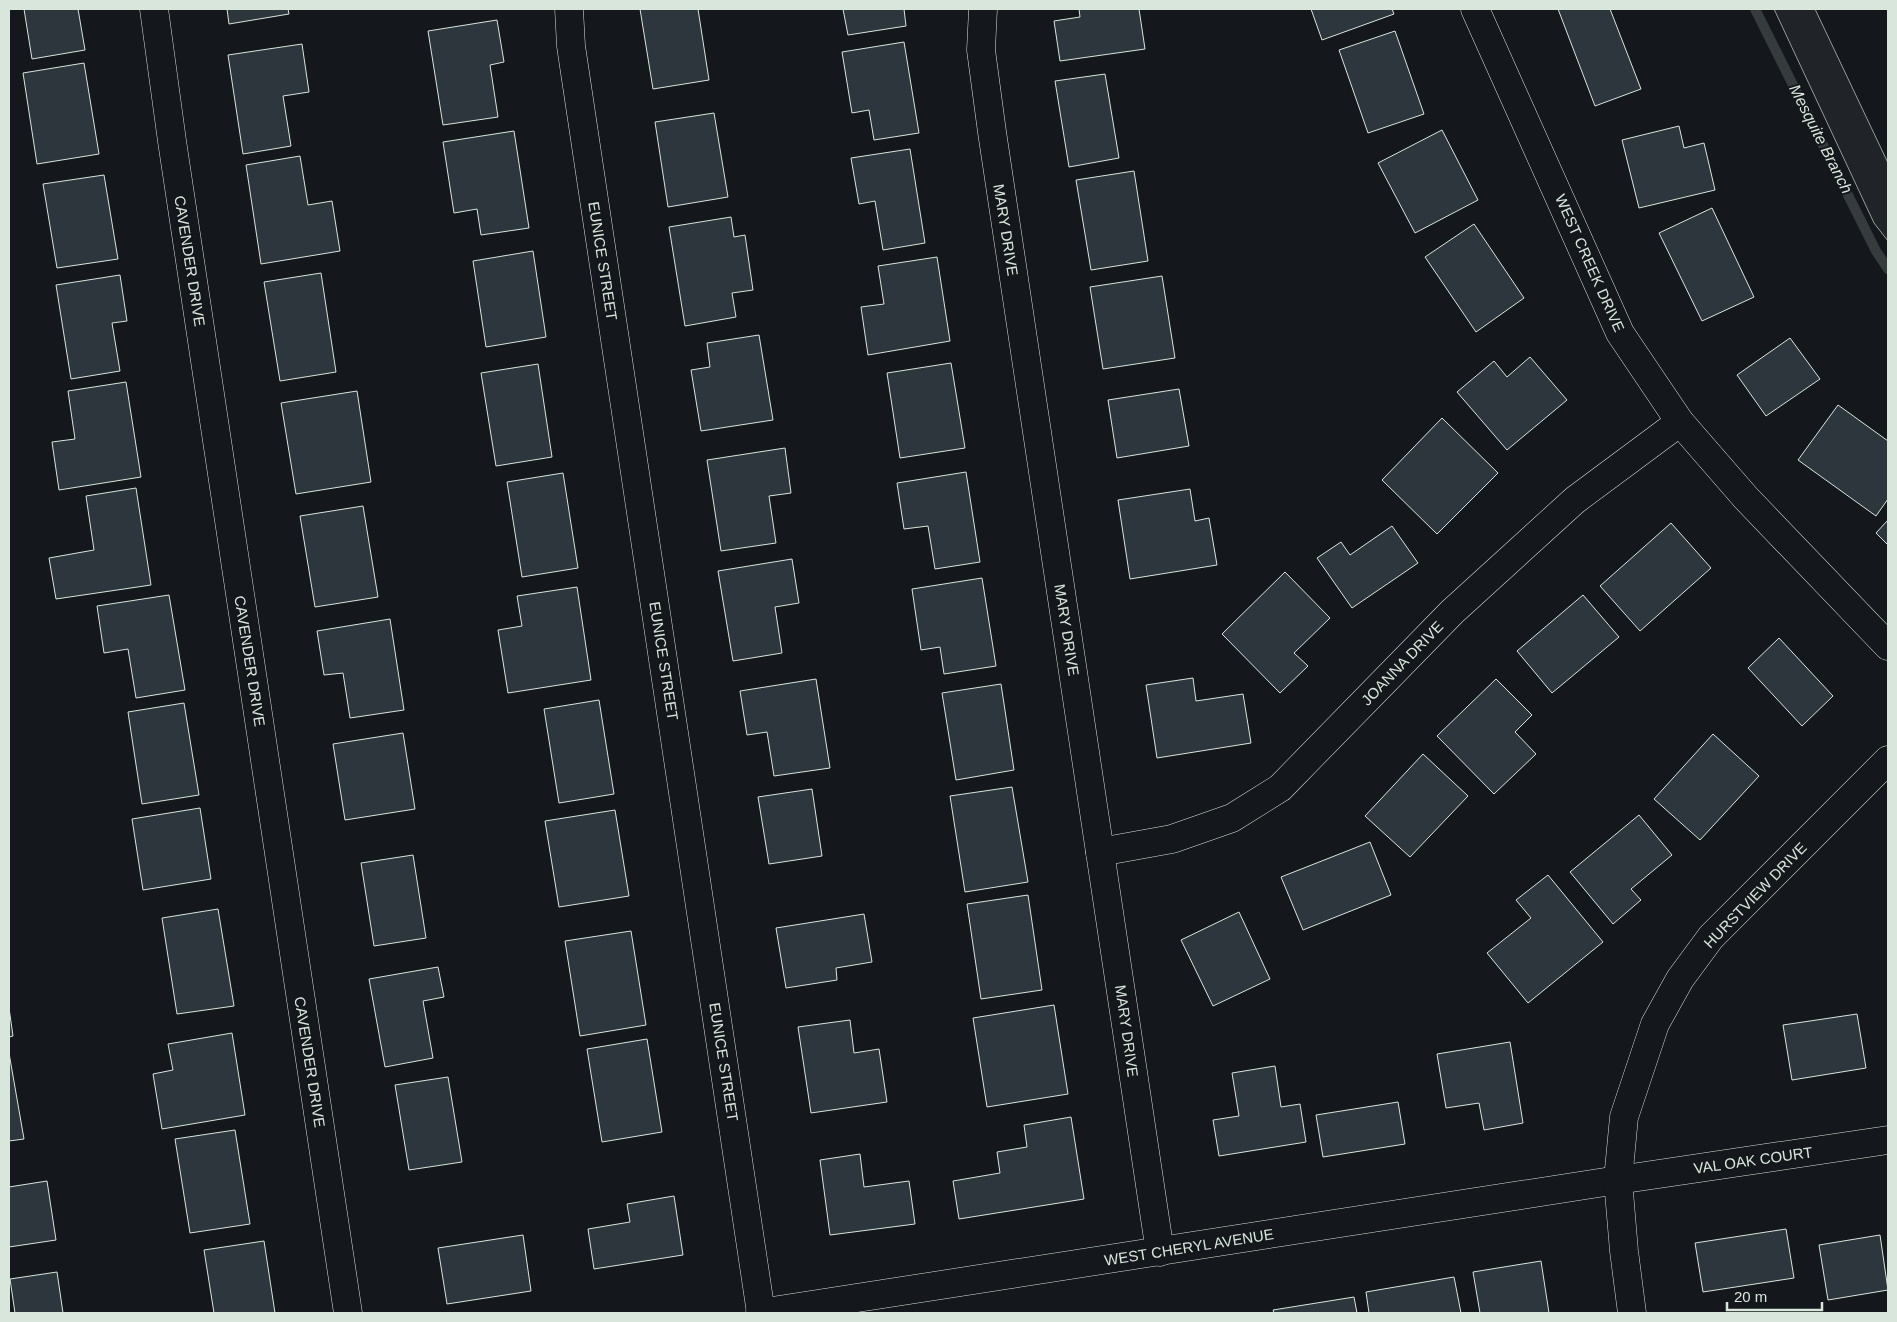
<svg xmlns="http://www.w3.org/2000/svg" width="1897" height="1322" viewBox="0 0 1897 1322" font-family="Helvetica,sans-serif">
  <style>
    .green { fill: #202428; stroke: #939e99 }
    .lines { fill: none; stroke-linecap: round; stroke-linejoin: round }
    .stream { stroke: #363b3e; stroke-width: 10 }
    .building { fill: #2c363c; stroke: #d8e6dc }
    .street-casing { stroke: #d8e6dc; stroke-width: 29 }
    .secondary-casing { stroke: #d8e6dc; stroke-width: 29 }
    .street { stroke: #14181c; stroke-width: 28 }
    .secondary { stroke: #14181c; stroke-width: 28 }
    .labels { text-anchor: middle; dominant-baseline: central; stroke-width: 4; stroke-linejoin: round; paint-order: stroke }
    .street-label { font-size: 15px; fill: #d8e6dc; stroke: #14181c }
    .water-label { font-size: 16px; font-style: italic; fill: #d8e6dc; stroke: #14181c }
  </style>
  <rect width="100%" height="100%" fill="#14181c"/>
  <path class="green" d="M 1774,9 L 1815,9 L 1888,163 L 1888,241 L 1874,223 Z"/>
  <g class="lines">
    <path class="stream" d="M 1755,9 L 1876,251 L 1888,269"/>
  </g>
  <g class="building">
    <path d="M 24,9 L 78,9 L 85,50 L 32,59 Z"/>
    <path d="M 227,9 L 288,9 L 289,14 L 229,24 Z"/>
    <path d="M 640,9 L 698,9 L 709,80 L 653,89 Z"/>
    <path d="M 843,9 L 904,9 L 906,26 L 848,35 Z"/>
    <path d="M 1079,9 L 1139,9 L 1145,49 L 1060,61 L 1054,21 L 1080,17 Z"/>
    <path d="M 1311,9 L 1392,9 L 1394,14 L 1322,40 Z"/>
    <path d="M 1558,9 L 1610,9 L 1641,89 L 1595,106 Z"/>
    <path d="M 497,20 L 504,62 L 490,65 L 498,117 L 443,125 L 428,31 Z"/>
    <path d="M 1395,31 L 1424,114 L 1368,133 L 1339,50 Z"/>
    <path d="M 904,42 L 919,133 L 874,140 L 869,110 L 852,113 L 842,52 Z"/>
    <path d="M 302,44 L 309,92 L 283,96 L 291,146 L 243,154 L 228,55 Z"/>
    <path d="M 84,63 L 99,154 L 37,164 L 23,73 Z"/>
    <path d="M 1105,74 L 1119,158 L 1069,167 L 1055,81 Z"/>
    <path d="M 714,113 L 728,197 L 668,207 L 655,122 Z"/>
    <path d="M 1679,126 L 1684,148 L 1704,143 L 1715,190 L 1639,208 L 1622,140 Z"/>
    <path d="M 1442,130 L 1478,200 L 1415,233 L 1378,163 Z"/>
    <path d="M 514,131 L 529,228 L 481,235 L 477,209 L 454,213 L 443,142 Z"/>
    <path d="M 910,149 L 925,243 L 883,250 L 875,201 L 859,204 L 851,158 Z"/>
    <path d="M 300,156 L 308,205 L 332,201 L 340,251 L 261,264 L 246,165 Z"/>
    <path d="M 1134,171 L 1148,261 L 1091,270 L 1076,180 Z"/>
    <path d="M 104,175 L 118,259 L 57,268 L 43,184 Z"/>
    <path d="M 1712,208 L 1754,297 L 1702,321 L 1659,233 Z"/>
    <path d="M 731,217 L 734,237 L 745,235 L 753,290 L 732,293 L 736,317 L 685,326 L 669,227 Z"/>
    <path d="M 1474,224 L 1524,298 L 1476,332 L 1425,257 Z"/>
    <path d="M 533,251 L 546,337 L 486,347 L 473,261 Z"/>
    <path d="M 937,257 L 950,341 L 868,355 L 861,307 L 884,304 L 878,266 Z"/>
    <path d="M 321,273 L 336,372 L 280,381 L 264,282 Z"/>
    <path d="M 120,275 L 127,321 L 112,323 L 120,371 L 71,379 L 56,285 Z"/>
    <path d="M 1162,276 L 1175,358 L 1103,369 L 1090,287 Z"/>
    <path d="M 759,335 L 773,420 L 701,431 L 691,370 L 710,367 L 707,343 Z"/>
    <path d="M 1790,338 L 1820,379 L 1766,416 L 1737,375 Z"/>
    <path d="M 1530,357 L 1567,400 L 1507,450 L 1457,392 L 1494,361 L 1507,377 Z"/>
    <path d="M 951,363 L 965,448 L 900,458 L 887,373 Z"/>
    <path d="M 538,364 L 552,457 L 496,466 L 481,373 Z"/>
    <path d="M 126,382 L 141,477 L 59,490 L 52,442 L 75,439 L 68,391 Z"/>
    <path d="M 1179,389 L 1189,446 L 1117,458 L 1108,400 Z"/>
    <path d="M 357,391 L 371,482 L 296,494 L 281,403 Z"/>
    <path d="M 1838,405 L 1888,441 L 1888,499 L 1876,516 L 1798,460 Z"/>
    <path d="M 1442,418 L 1498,473 L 1437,534 L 1382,480 Z"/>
    <path d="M 785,448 L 791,493 L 769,496 L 776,543 L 721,551 L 707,460 Z"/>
    <path d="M 966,472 L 980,562 L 935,569 L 928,526 L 904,529 L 897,483 Z"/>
    <path d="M 563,473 L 578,568 L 522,577 L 507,482 Z"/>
    <path d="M 136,488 L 151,585 L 56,599 L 49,558 L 94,550 L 86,496 Z"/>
    <path d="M 1190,489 L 1195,521 L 1209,518 L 1217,565 L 1130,579 L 1118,500 Z"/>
    <path d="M 363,506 L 378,597 L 315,607 L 300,516 Z"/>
    <path d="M 1888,520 L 1888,545 L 1876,533 Z"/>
    <path d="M 1671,523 L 1711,568 L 1640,631 L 1600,586 Z"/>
    <path d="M 1392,526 L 1418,563 L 1352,608 L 1317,558 L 1341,542 L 1350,555 Z"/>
    <path d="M 792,559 L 799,603 L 775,607 L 782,653 L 733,661 L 718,571 Z"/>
    <path d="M 1285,572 L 1330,618 L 1294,653 L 1308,666 L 1280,693 L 1222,634 Z"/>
    <path d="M 982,578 L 996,666 L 944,674 L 940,647 L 921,650 L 912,589 Z"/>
    <path d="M 577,587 L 591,680 L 508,693 L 498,630 L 522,626 L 517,596 Z"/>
    <path d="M 169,595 L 185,690 L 136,698 L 128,649 L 104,653 L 97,606 Z"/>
    <path d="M 1583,595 L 1619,637 L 1552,693 L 1517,651 Z"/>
    <path d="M 390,619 L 404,710 L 350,718 L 343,673 L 324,675 L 317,631 Z"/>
    <path d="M 1779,638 L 1833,696 L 1802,726 L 1748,668 Z"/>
    <path d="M 1193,678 L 1196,701 L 1243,694 L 1251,743 L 1157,758 L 1146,685 Z"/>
    <path d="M 816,679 L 830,768 L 774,776 L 767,732 L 747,735 L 740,691 Z"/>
    <path d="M 1496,679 L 1532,715 L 1515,732 L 1536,754 L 1494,794 L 1437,736 Z"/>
    <path d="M 1001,684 L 1014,770 L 956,780 L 942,693 Z"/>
    <path d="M 599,700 L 614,794 L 559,803 L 544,709 Z"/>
    <path d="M 184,703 L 199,795 L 142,804 L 128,712 Z"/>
    <path d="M 403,733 L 415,809 L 345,820 L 333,744 Z"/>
    <path d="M 1713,734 L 1759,776 L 1700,840 L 1654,799 Z"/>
    <path d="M 1423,754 L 1468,796 L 1410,857 L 1365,816 Z"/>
    <path d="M 1012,787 L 1028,882 L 965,892 L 950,796 Z"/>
    <path d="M 812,789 L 822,856 L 769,864 L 758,797 Z"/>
    <path d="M 200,808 L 211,879 L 143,890 L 132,819 Z"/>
    <path d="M 615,810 L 629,896 L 559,907 L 545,821 Z"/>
    <path d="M 1639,815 L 1672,855 L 1631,889 L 1641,900 L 1613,924 L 1570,872 Z"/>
    <path d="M 1370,842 L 1391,895 L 1303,930 L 1281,877 Z"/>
    <path d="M 413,855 L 426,938 L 374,946 L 361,863 Z"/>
    <path d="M 1548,875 L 1603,942 L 1528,1003 L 1487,953 L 1531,918 L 1516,900 Z"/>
    <path d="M 1028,895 L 1042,990 L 981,999 L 967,904 Z"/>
    <path d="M 218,909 L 234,1006 L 177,1014 L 162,918 Z"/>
    <path d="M 1239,912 L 1270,979 L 1213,1006 L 1181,940 Z"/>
    <path d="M 864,914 L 872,962 L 836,968 L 837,980 L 786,988 L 776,928 Z"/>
    <path d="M 631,931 L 646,1025 L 580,1036 L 565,941 Z"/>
    <path d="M 438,967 L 444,997 L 423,1001 L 433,1058 L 385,1067 L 369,979 Z"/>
    <path d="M 1054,1005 L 1068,1094 L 987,1107 L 973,1018 Z"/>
    <path d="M 9,1008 L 13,1036 L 9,1037 Z"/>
    <path d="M 1857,1014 L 1866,1068 L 1792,1080 L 1783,1025 Z"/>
    <path d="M 850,1020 L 854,1053 L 879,1049 L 887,1102 L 811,1113 L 798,1027 Z"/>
    <path d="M 232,1033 L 245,1115 L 162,1129 L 153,1074 L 173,1070 L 168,1044 Z"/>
    <path d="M 647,1039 L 662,1132 L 602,1142 L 587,1049 Z"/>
    <path d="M 1510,1042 L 1523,1123 L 1484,1130 L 1479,1103 L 1446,1108 L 1437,1054 Z"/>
    <path d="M 9,1053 L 24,1139 L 9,1141 Z"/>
    <path d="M 1275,1066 L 1281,1107 L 1300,1104 L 1306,1142 L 1219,1156 L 1213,1120 L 1239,1116 L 1232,1073 Z"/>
    <path d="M 448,1077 L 462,1162 L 409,1170 L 395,1085 Z"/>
    <path d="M 1398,1102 L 1405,1144 L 1323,1157 L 1316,1115 Z"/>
    <path d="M 1071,1117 L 1084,1199 L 959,1219 L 953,1181 L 1000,1173 L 997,1152 L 1027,1147 L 1024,1125 Z"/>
    <path d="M 235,1130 L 250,1224 L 190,1233 L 175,1139 Z"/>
    <path d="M 860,1154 L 864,1187 L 909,1181 L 915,1224 L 830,1235 L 820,1160 Z"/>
    <path d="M 47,1181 L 56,1240 L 9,1247 L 9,1187 Z"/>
    <path d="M 674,1196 L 683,1255 L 594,1269 L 588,1229 L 630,1222 L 627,1204 Z"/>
    <path d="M 1786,1229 L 1794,1278 L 1703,1292 L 1695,1243 Z"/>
    <path d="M 523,1235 L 531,1291 L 447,1304 L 438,1248 Z"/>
    <path d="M 1880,1235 L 1888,1290 L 1828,1300 L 1819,1245 Z"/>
    <path d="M 264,1241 L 275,1313 L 214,1313 L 204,1250 Z"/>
    <path d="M 1541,1261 L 1549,1313 L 1480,1313 L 1473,1272 Z"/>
    <path d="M 57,1272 L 63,1313 L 15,1313 L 10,1279 Z"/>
    <path d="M 1454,1277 L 1461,1313 L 1369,1313 L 1366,1292 Z"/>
    <path d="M 1354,1297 L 1357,1313 L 1274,1313 L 1273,1310 Z"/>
  </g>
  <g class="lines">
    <g class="street-casing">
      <g id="street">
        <path d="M 154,9 L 172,141 L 348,1313"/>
        <path d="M 569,9 L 571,46 L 761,1313"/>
        <path d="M 983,9 L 981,50 L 992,132 L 1160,1252"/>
        <path d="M 1475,9 L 1620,333 L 1680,422 L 1746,498 L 1888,646"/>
        <path d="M 1100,852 L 1172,839 L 1232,818 L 1280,788 L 1452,612 L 1575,500 L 1680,422"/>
        <path d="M 1618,1180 L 1888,1140"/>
      </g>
    </g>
    <g class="secondary-casing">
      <g id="secondary">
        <path d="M 760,1313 L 1618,1180"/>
        <path d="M 1632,1313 L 1624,1251 L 1618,1180 L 1624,1117 L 1655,1024 L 1680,979 L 1711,937 L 1888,760"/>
      </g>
    </g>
    <use href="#street" class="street"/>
    <use href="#secondary" class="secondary"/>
  </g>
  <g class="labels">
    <g class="street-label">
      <text transform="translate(1006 230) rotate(81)">MARY DRIVE</text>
      <text transform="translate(190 261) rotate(81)">CAVENDER DRIVE</text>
      <text transform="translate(603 261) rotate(81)">EUNICE STREET</text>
      <text transform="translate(1590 263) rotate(66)">WEST CREEK DRIVE</text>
      <text transform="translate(1067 630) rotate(81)">MARY DRIVE</text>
      <text transform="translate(250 661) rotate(81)">CAVENDER DRIVE</text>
      <text transform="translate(664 661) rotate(81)">EUNICE STREET</text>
      <text transform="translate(1402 663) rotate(-46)">JOANNA DRIVE</text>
      <text transform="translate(1755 895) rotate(-46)">HURSTVIEW DRIVE</text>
      <text transform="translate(1127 1031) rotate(82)">MARY DRIVE</text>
      <text transform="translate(310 1062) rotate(81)">CAVENDER DRIVE</text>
      <text transform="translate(724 1062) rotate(81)">EUNICE STREET</text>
      <text transform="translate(1753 1160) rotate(-8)">VAL OAK COURT</text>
      <text transform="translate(1189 1247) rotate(-9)">WEST CHERYL AVENUE</text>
    </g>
    <g class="water-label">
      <text transform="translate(1821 139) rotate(63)">Mesquite Branch</text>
    </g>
  </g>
  <rect width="1897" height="1322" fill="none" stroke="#d8e6dc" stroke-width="20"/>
  <path d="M1727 1302v8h95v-8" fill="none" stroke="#d8e6dc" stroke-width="2.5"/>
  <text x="1734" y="1302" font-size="15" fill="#d8e6dc" stroke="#14181c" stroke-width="4" paint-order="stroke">20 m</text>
</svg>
